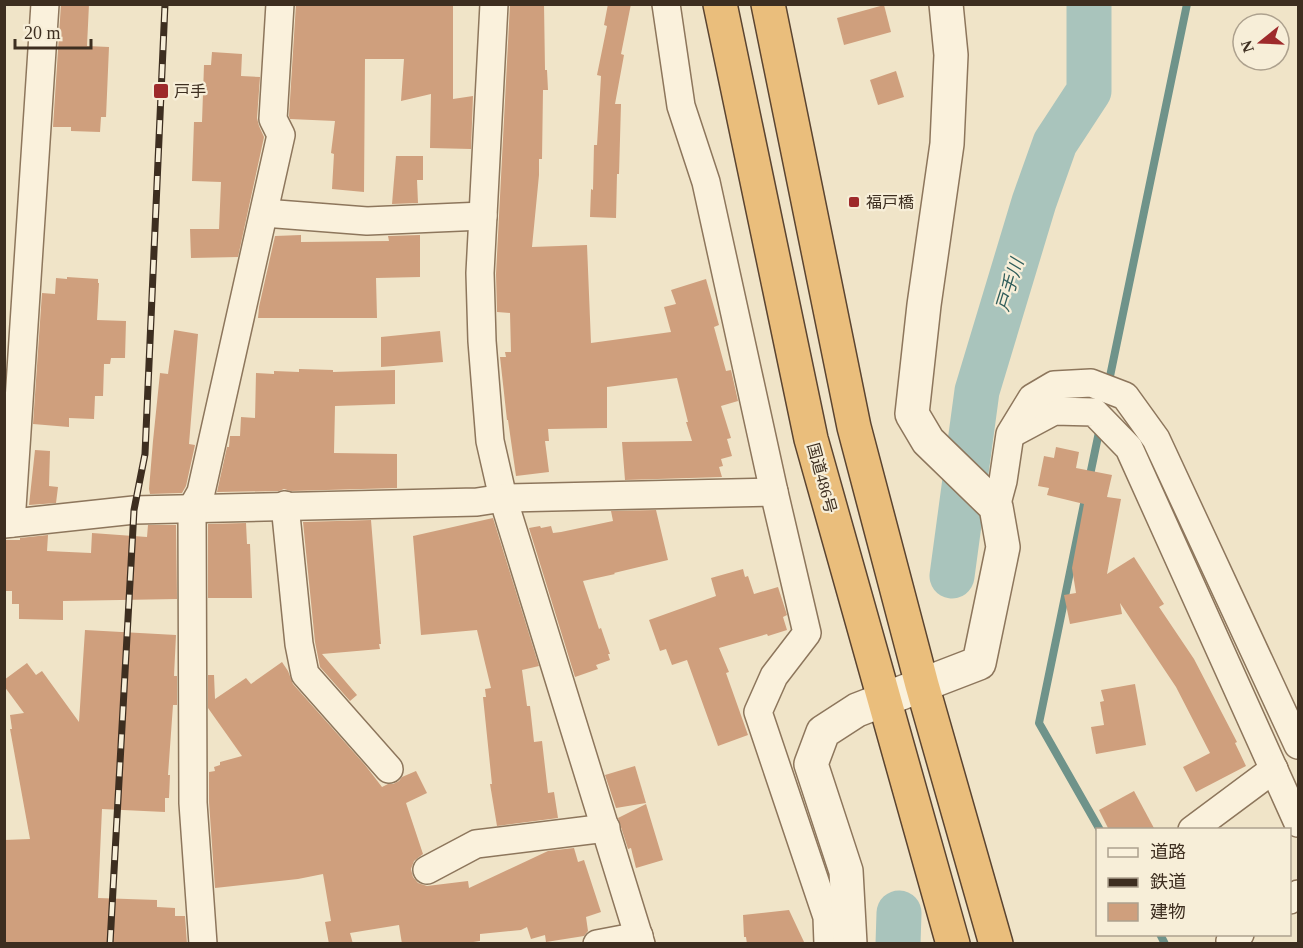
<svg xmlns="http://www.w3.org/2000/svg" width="1303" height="948" viewBox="0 0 1303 948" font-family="'Times New Roman','Noto Sans JP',serif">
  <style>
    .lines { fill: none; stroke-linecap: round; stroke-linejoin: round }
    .stream { stroke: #6f938a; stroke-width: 8 }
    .river { stroke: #a9c4bc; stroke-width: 45 }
    .building { fill: #cf9f7d }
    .minor-casing { stroke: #8d765c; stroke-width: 30 }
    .tertiary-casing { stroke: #8d765c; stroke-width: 36 }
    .trunk-casing { stroke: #5b4430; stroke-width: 36 }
    .minor { stroke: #faf1dc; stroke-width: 27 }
    .tertiary { stroke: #faf1dc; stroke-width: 33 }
    .trunk { stroke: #eabe7c; stroke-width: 33 }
    .rail-casing { stroke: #3d2e20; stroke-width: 7 }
    .rail { stroke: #f7eed8; stroke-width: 4.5; stroke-dasharray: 14; stroke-linecap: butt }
    .poi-dot { fill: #9e2a2b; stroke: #f7eed8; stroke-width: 2 }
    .labels { text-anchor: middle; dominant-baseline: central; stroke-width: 4.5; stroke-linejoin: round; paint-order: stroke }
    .poi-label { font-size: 16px; fill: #3d2e20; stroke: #f7eed8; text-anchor: start }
    .street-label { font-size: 16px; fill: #3d2e20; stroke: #f7eed8 }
    .water-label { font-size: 18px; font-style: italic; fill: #2f5d5a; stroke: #f7eed8 }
  </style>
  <rect width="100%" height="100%" fill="#f0e4c8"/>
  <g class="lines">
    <g class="stream">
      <path d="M 1108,386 L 1187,4"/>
      <path d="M 1089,480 L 1100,427"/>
      <path d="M 1084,504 L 1039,723 L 1100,830"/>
      <path d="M 1160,934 L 1165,944"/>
    </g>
    <g class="river">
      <path d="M 952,576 L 977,391 L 1034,202 L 1055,143 L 1089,91 L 1089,4"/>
      <path d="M 898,944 L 899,913"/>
    </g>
  </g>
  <g class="building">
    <path d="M 61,4 L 89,4 L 87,46 L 109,47 L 106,117 L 101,117 L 100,132 L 71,131 L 71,127 L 53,127 Z"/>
    <path d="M 296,4 L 453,4 L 453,99 L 473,96 L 471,149 L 430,148 L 431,94 L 401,101 L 404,59 L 365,59 L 364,192 L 332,189 L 334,154 L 331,153 L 335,121 L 290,119 L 289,116 Z"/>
    <path d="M 510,4 L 544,4 L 545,70 L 547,70 L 548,90 L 543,90 L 542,159 L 539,159 L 539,175 L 532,247 L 587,245 L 591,343 L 671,332 L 664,307 L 676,304 L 671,290 L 706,279 L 719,325 L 714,327 L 726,371 L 731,370 L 738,401 L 721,406 L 731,438 L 727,439 L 732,456 L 721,459 L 723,466 L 719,467 L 722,477 L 625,480 L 622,442 L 692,441 L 686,422 L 688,422 L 677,378 L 607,387 L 607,428 L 548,429 L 549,441 L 545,441 L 549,472 L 516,476 L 508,420 L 507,420 L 500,357 L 506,357 L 505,352 L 511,352 L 510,313 L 497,312 L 496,274 Z"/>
    <path d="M 608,4 L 631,4 L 621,54 L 624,55 L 615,104 L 621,104 L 619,174 L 617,174 L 616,218 L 590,217 L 591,189 L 593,190 L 594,145 L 597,145 L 601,76 L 597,75 L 607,26 L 604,25 Z"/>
    <path d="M 884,5 L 891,32 L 844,45 L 837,18 Z"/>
    <path d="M 212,52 L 242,54 L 241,76 L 260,77 L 257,118 L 259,126 L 264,137 L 238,257 L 191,258 L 190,229 L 219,229 L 221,182 L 192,181 L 194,122 L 202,122 L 204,65 L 211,65 Z"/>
    <path d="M 896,71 L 904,97 L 878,105 L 870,80 Z"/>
    <path d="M 396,156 L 423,156 L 423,180 L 417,180 L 418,203 L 392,204 Z"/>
    <path d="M 301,235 L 301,242 L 389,241 L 388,236 L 420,235 L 420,277 L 376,278 L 377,318 L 258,318 L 259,307 L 275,236 Z"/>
    <path d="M 67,277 L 98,279 L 98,283 L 99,283 L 97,320 L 126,321 L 125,358 L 111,358 L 110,364 L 104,364 L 103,396 L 95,396 L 94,419 L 69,418 L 69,427 L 33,424 L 42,293 L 55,294 L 56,278 L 67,279 Z"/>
    <path d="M 174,330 L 198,334 L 189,444 L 195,445 L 186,486 L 182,493 L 150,494 L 149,489 L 153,441 L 160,373 L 168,374 Z"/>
    <path d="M 440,331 L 443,362 L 381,367 L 381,337 Z"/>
    <path d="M 299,369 L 333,370 L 333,372 L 395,370 L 395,404 L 335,406 L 334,453 L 397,454 L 397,488 L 291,491 L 284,489 L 279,491 L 217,492 L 227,447 L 229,447 L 230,436 L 240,436 L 241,417 L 255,418 L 256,373 L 274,374 L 274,371 L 299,372 Z"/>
    <path d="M 1056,447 L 1079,452 L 1076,468 L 1112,475 L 1107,497 L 1121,499 L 1107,574 L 1134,557 L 1164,604 L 1159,607 L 1194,659 L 1237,742 L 1235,743 L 1246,766 L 1196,792 L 1183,767 L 1210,753 L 1176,687 L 1120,603 L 1122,614 L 1070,624 L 1064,595 L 1076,593 L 1072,568 L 1084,504 L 1047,495 L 1049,488 L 1038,486 L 1044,456 L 1054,458 Z"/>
    <path d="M 35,450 L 50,451 L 49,486 L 58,487 L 56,503 L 29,505 Z"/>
    <path d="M 656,510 L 668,560 L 614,573 L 615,574 L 583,581 L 599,629 L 601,628 L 610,654 L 608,654 L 610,660 L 596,665 L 598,669 L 575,677 L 529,528 L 540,526 L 541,528 L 551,526 L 553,533 L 561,532 L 613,521 L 611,511 Z"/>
    <path d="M 493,518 L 539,666 L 522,670 L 527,706 L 530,706 L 534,742 L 542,741 L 548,793 L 554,792 L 558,818 L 497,826 L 490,784 L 492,784 L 483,697 L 486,697 L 485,689 L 491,688 L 477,630 L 421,635 L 413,536 Z"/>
    <path d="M 371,520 L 381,644 L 379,644 L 380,649 L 322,654 L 357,695 L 350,701 L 320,667 L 315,642 L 303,522 Z"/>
    <path d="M 246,523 L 247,544 L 250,544 L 252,598 L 208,598 L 208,524 Z"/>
    <path d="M 148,525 L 176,525 L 177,599 L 63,601 L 63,620 L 19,619 L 19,604 L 12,604 L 12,591 L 4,591 L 4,540 L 20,540 L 20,538 L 48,535 L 47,551 L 91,553 L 92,533 L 147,537 Z"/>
    <path d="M 743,569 L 745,577 L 748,576 L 754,594 L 778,587 L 787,615 L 783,617 L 787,630 L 768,636 L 767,634 L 719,648 L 729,672 L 726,673 L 748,735 L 718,746 L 687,660 L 672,665 L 666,649 L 660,651 L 649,620 L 716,596 L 711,578 Z"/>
    <path d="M 85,630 L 176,635 L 174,676 L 177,676 L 177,705 L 173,705 L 168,775 L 170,775 L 169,798 L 165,798 L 165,812 L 102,809 L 98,898 L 157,900 L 157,907 L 175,908 L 175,916 L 185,916 L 187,944 L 4,944 L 4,840 L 30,839 L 10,729 L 12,729 L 10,715 L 24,713 L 4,686 L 4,680 L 27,663 L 36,675 L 42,671 L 79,722 Z"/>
    <path d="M 282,662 L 288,671 L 293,684 L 365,765 L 382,787 L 388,784 L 393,784 L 399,781 L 402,777 L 416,771 L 427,793 L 406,803 L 423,854 L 414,861 L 411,869 L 413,877 L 418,883 L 427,886 L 468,881 L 469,888 L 548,851 L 574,848 L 578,862 L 584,860 L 601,912 L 586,917 L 588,931 L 584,936 L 546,942 L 545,935 L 531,939 L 527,927 L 521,930 L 480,934 L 480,941 L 460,944 L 402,944 L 399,925 L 350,933 L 353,944 L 329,944 L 325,922 L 331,921 L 323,874 L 298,879 L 215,888 L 209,802 L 209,772 L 215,771 L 214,767 L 220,765 L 220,762 L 242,756 L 208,708 L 208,675 L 214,675 L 215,699 L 246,678 L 251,684 Z"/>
    <path d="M 1135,684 L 1146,745 L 1096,754 L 1091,727 L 1104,725 L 1100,702 L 1104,701 L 1101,690 Z"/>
    <path d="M 635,766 L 646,803 L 616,808 L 605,775 Z"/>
    <path d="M 1134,791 L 1155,830 L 1109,830 L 1099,810 Z"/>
    <path d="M 646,804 L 663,860 L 636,868 L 631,848 L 628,849 L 618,818 Z"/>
    <path d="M 789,910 L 805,944 L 747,944 L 746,937 L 744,937 L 743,915 Z"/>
  </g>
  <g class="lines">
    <g class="minor-casing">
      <g id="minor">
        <path d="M 494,4 L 480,273 L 482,341 L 490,441 L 503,498 L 641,944"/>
        <path d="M 666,4 L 681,106 L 706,182 L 774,492 L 807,633 L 774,676 L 758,712 L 827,917 L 828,944"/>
        <path d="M 264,213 L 367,221 L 483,216"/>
        <path d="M 1011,434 L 1054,411 L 1094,412 L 1129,448 L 1298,823"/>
        <path d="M 285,505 L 299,644 L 305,674 L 389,769"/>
        <path d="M 996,507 L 1003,481 L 1010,434 L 1032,398 L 1054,385 L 1091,383 L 1125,396 L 1156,439 L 1298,745"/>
        <path d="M 11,523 L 45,4"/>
        <path d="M 4,524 L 134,510 L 477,502 L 503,498 L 774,492"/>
        <path d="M 1192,830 L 1274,769"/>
        <path d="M 427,870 L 476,844 L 606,828"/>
        <path d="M 1290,900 L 1298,894"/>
        <path d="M 203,944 L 193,803 L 192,508 L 201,492 L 281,135 L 273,119 L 280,4"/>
        <path d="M 597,944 L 639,936"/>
        <path d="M 1232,944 L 1230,941 L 1240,934"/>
      </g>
    </g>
    <g class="tertiary-casing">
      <path id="tertiary" d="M 850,944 L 846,871 L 811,764 L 823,732 L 857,710 L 979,663 L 1003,547 L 996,507 L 928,441 L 912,414 L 924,305 L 947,144 L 951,55 L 946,4"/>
    </g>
    <g class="trunk-casing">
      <g id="trunk">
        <path d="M 720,4 L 811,439 L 953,944"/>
        <path d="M 768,4 L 854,427 L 922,685 L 996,944"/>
      </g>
    </g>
    <use href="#minor" class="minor"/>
    <use href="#tertiary" class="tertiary"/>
    <use href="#trunk" class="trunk"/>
    <g class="rail-casing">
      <path id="rail" d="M 110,944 L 134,510 L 145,454 L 165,4"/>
    </g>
    <use href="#rail" class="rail"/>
  </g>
  <g class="poi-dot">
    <rect x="153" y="83" width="16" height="16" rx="3"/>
    <rect x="848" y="196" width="12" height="12" rx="3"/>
  </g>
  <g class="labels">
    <g class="poi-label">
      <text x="174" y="91">戸手</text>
      <text x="866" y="202">福戸橋</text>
    </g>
    <g class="street-label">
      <text transform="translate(822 478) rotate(75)">国道486号</text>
    </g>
    <g class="water-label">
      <text transform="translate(1010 285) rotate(-73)">戸手川</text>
    </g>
  </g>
  <rect width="1303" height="948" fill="none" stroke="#3d2e20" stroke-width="12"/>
  <rect x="1096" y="828" width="195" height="108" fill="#f7eed8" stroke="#ada18e" stroke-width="1.5"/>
  <rect x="1108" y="848" width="30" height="9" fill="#faf1dc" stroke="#ada18e" stroke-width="1.5"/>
  <text x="1150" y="858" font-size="18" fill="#3d2e20">道路</text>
  <rect x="1108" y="878" width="30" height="9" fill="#3d2e20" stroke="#ada18e" stroke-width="1.5"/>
  <text x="1150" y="888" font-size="18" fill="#3d2e20">鉄道</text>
  <rect x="1108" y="903" width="30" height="18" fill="#cf9f7d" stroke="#ada18e" stroke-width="1.5"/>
  <text x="1150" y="918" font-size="18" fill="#3d2e20">建物</text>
  <g transform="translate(1261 42) rotate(252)"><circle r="28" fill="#f7eed8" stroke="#ada18e" stroke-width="1.5"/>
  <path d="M0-4.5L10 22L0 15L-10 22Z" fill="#9e2a2b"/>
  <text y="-9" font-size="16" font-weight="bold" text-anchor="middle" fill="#3d2e20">N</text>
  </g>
  <path d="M15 39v9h76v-9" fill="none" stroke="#3d2e20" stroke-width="3"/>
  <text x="24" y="39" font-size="18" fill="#3d2e20" stroke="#f7eed8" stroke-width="4.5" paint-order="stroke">20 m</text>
</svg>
